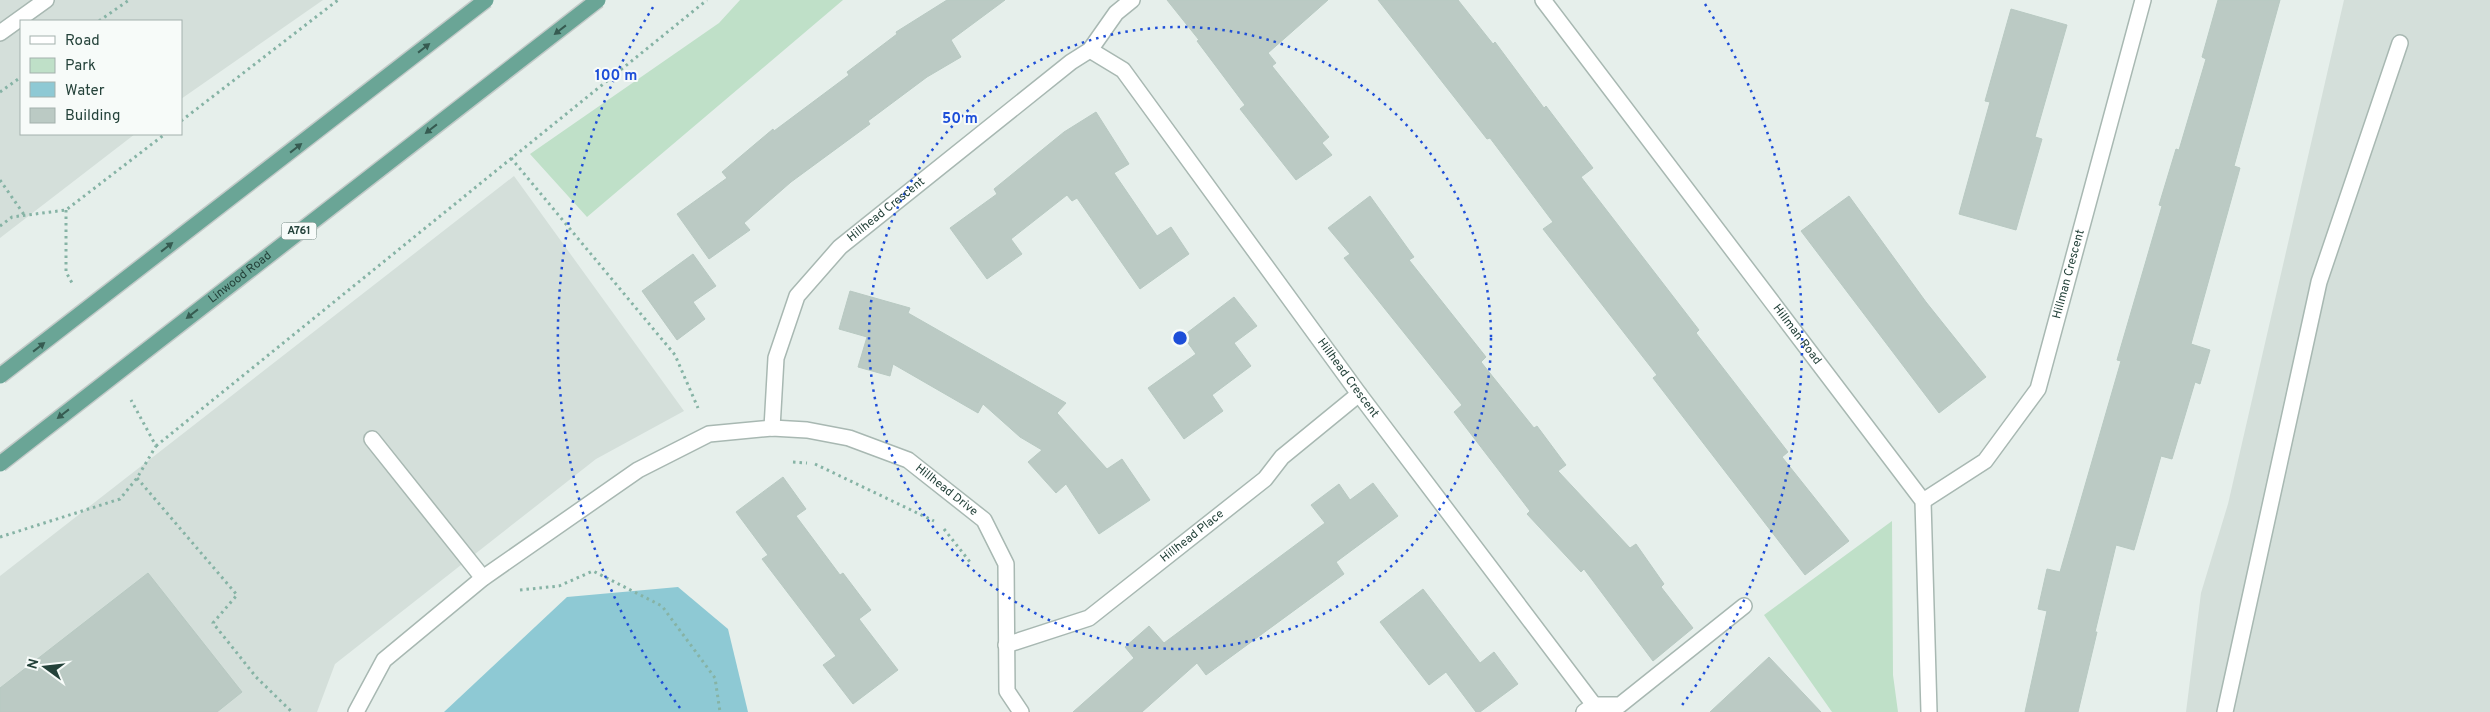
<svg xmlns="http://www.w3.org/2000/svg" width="2490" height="712" viewBox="0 0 2490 712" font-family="Overpass,sans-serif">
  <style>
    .built { fill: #d4dfda }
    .green { fill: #bfe0c8 }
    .water { fill: #8ec9d4 }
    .building { fill: #bbcac4; stroke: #b8c9c2 }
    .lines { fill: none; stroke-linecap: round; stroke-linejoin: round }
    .lane-casing { stroke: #a8b8b2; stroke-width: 18 }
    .street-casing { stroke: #a8b8b2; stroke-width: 18 }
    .path { stroke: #86b3a5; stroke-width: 3; stroke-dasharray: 2.5 4; stroke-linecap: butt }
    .lane { stroke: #fff; stroke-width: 15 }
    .street { stroke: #fff; stroke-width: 15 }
    .primary-bridge-casing { stroke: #c2cac8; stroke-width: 18; stroke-linecap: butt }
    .primary-bridge { stroke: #6aa596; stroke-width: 15 }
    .oneway { fill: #365b51 }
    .ring { fill: none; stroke: #1d4ed8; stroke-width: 2.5; stroke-dasharray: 2.5 5 }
    .labels { text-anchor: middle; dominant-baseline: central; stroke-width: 4; stroke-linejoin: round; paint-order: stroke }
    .shield { fill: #f7fbf9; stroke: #637a73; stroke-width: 1 }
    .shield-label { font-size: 11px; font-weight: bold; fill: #24423a }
    .street-label { font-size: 12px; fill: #24423a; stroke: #f7fbf9 }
    .centre { fill: #1d4ed8; stroke: #f7fbf9; stroke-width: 2.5 }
    .ring-label { font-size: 15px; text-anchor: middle; font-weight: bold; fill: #1d4ed8; stroke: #f7fbf9; stroke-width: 4; stroke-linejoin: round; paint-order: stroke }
  </style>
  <rect width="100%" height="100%" fill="#e6efeb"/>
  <g class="built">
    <path d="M 0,0 L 323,0 L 181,99 L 181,21 L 21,21 L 21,134 L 135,134 L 0,238 Z"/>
    <path d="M 2344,0 L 2490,0 L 2490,712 L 2186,712 L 2201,593 L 2228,504 Z"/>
    <path d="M 514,176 L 684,411 L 596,459 L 335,664 L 317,712 L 0,712 L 0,576 Z"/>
  </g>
  <g class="green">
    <path d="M 740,0 L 843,0 L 587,217 L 530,154 L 719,23 Z"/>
    <path d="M 1892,521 L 1893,675 L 1898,712 L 1832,712 L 1764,615 Z"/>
  </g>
  <path class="water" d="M 678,587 L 728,629 L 748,712 L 444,712 L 567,597 Z"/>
  <g class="building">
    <path d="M 947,0 L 1005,0 L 951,40 L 961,57 L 927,77 L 868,121 L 870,124 L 791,182 L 744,223 L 750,230 L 709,259 L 677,214 L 727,178 L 722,172 L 773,129 L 774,131 L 849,75 L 847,72 L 897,34 L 896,32 Z"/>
    <path d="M 1167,0 L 1328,0 L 1268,53 L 1276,63 L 1272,66 L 1329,137 L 1322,143 L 1332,155 L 1296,180 L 1240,109 L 1245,105 L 1197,41 L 1199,40 Z"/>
    <path d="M 1378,0 L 1458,0 L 1493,44 L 1495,42 L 1544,108 L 1546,106 L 1593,168 L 1581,177 L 1699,330 L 1696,333 L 1788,452 L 1782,457 L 1849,541 L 1805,575 L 1653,378 L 1657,375 L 1543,229 L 1553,222 L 1490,138 L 1487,139 Z"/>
    <path d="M 2218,0 L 2280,0 L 2234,166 L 2240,168 L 2191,344 L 2210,350 L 2200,384 L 2195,382 L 2172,459 L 2161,456 L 2134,550 L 2116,545 L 2095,632 L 2097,632 L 2078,712 L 2025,712 L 2047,611 L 2038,609 L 2047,569 L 2060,572 L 2121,361 L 2117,360 L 2162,206 L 2159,205 L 2176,149 L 2179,150 L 2206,59 L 2202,57 Z"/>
    <path d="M 2011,9 L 2067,25 L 2035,137 L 2042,139 L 2016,230 L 1959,214 L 1990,102 L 1985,101 Z"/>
    <path d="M 1096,112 L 1129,164 L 1114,173 L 1157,236 L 1171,227 L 1189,254 L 1140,289 L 1077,198 L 1072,201 L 1067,195 L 1011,239 L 1022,254 L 987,279 L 950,228 L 997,194 L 994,189 L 1064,132 Z"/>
    <path d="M 1370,196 L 1414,257 L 1409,260 L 1486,357 L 1481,362 L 1534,428 L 1537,426 L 1566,465 L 1558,471 L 1630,548 L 1636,544 L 1664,584 L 1661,587 L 1693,628 L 1653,661 L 1584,569 L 1581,572 L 1527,514 L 1530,511 L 1454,412 L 1462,405 L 1344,258 L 1350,254 L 1328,228 Z"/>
    <path d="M 1849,196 L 1926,302 L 1986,377 L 1939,413 L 1801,231 Z"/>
    <path d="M 693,254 L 716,286 L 693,302 L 705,319 L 677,340 L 642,291 Z"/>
    <path d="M 850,291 L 910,308 L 908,313 L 1066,403 L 1057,413 L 1107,469 L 1122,459 L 1150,500 L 1099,534 L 1066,484 L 1056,493 L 1028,462 L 1042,450 L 1020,437 L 983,404 L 978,413 L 893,364 L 890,376 L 858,367 L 867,337 L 839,329 Z"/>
    <path d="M 1234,297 L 1257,326 L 1234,343 L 1251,366 L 1212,395 L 1223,411 L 1184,439 L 1148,388 L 1196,354 L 1183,336 Z"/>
    <path d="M 783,477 L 806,509 L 796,516 L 840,575 L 843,573 L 871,610 L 859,619 L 898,670 L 853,704 L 823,665 L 836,656 L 762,559 L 768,555 L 736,512 Z"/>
    <path d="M 1373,483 L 1398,516 L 1336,562 L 1344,574 L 1206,675 L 1197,663 L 1142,712 L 1073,712 L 1134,658 L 1125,647 L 1149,626 L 1164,643 L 1325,523 L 1311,505 L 1339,484 L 1350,500 Z"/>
    <path d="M 148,573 L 242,692 L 217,712 L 0,712 L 0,688 Z"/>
    <path d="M 1423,589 L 1480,663 L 1494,652 L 1518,684 L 1480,712 L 1476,712 L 1446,672 L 1429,685 L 1380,622 Z"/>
    <path d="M 1769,657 L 1821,712 L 1710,712 Z"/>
  </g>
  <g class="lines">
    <g class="lane-casing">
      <g id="lane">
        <path d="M 0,33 L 46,0"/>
        <path d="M 372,439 L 483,578"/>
        <path d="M 1594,705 L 1620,705 L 1744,606"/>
        <path d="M 2225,712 L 2319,282 L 2400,43"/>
      </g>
    </g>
    <g class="street-casing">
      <g id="street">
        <path id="s1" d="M 1543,0 L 1923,501 L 1929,712"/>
        <path id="s2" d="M 1090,50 L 1123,70 L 1359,394 L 1594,705 L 1584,712"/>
        <path id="s3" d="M 772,428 L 776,358 L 797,296 L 840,247 L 1071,62 L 1090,50 L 1116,13 L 1132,0"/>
        <path id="s4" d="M 1923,501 L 1985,461 L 2038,389 L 2143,0"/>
        <path id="s5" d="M 1006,645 L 1089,618 L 1265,479 L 1282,457 L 1359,394"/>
        <path id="s6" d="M 356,712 L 384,660 L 483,578 L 638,470 L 709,434 L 772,428 L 807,430 L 849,438 L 908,460 L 984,520 L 1006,564 L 1007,691 L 1021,712"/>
      </g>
    </g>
    <g class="path">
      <path d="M 99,21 L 129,0"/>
      <path d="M 0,92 L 21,77"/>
      <path d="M 181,121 L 338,0"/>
      <path d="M 511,158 L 675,355 L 698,408"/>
      <path d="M 0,180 L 25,216"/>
      <path d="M 66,210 L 66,272 L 72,283"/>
      <path d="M 0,226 L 12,217 L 66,210 L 165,134"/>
      <path d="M 156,446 L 707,0"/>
      <path d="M 793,462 L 807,463"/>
      <path d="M 815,464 L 934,521"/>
      <path d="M 137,478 L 237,595 L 213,623 L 256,677 L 292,712"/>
      <path d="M 944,529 L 970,562"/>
      <path d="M 0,537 L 120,499 L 137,478 L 156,446 L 131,400"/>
      <path d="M 520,590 L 559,586 L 593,571 L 662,606 L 715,678 L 720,712"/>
    </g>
    <use href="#lane" class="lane"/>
    <use href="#street" class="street"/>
    <g class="primary-bridge-casing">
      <g id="primary-bridge">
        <path d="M 0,376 L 486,0"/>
        <path id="s7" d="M 0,464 L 598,0"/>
      </g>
    </g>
    <use href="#primary-bridge" class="primary-bridge"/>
  </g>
  <defs><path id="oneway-solid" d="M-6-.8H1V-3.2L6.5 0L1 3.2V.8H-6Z" transform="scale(1.25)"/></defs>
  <g class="oneway">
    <use href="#oneway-solid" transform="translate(560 30) rotate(142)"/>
    <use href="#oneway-solid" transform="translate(424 48) rotate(-38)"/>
    <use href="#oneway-solid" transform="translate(431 129) rotate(142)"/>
    <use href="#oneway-solid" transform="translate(296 148) rotate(-38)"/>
    <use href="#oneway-solid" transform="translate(167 247) rotate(-38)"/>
    <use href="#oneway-solid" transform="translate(192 314) rotate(142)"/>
    <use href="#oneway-solid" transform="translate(39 347) rotate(-38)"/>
    <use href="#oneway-solid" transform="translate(63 414) rotate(142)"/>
  </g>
  <g class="ring">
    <circle cx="1180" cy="338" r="311"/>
    <path d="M680 708A622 622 0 0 1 655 4M1705 4A622 622 0 0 1 1680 708"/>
  </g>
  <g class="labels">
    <rect class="shield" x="281.5" y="222.5" width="35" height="17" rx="4"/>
    <g class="shield-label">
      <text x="299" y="231">A761</text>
    </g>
    <g class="street-label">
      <text stroke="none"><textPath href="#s3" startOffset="260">Hillhead Crescent</textPath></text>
      <text stroke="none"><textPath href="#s4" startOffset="282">Hillman Crescent</textPath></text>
      <text stroke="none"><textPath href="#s7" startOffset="304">Linwood Road</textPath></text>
      <text stroke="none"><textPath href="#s1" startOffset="420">Hillman Road</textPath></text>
      <text stroke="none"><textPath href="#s2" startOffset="420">Hillhead Crescent</textPath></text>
      <text stroke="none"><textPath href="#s6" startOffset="709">Hillhead Drive</textPath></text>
      <text stroke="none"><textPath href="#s5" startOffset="219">Hillhead Place</textPath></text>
    </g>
  </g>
  <circle cx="1180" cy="338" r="8" class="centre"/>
  <g class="ring-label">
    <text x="616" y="80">100 m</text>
    <text x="960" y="123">50 m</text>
  </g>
  <rect x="20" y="20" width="162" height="115" fill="#f7fbf9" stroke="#a3b1ad"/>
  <rect x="30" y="36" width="25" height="8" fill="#ffffff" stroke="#a3b1ad"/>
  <text x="65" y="45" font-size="15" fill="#24423a">Road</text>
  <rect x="30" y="58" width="25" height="15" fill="#bfe0c8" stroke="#a3b1ad"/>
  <text x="65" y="70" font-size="15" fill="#24423a">Park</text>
  <rect x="30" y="82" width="25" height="15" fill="#8ec9d4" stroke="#a3b1ad"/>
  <text x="65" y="95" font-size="15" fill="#24423a">Water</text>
  <rect x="30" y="108" width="25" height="15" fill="#bbcac4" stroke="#a3b1ad"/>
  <text x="65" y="120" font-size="15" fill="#24423a">Building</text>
  <g transform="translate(45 667) rotate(285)" stroke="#f7fbf9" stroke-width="4" paint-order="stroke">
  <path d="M0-4L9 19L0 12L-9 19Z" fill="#24423a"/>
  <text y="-8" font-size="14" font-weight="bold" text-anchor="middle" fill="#24423a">N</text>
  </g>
</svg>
